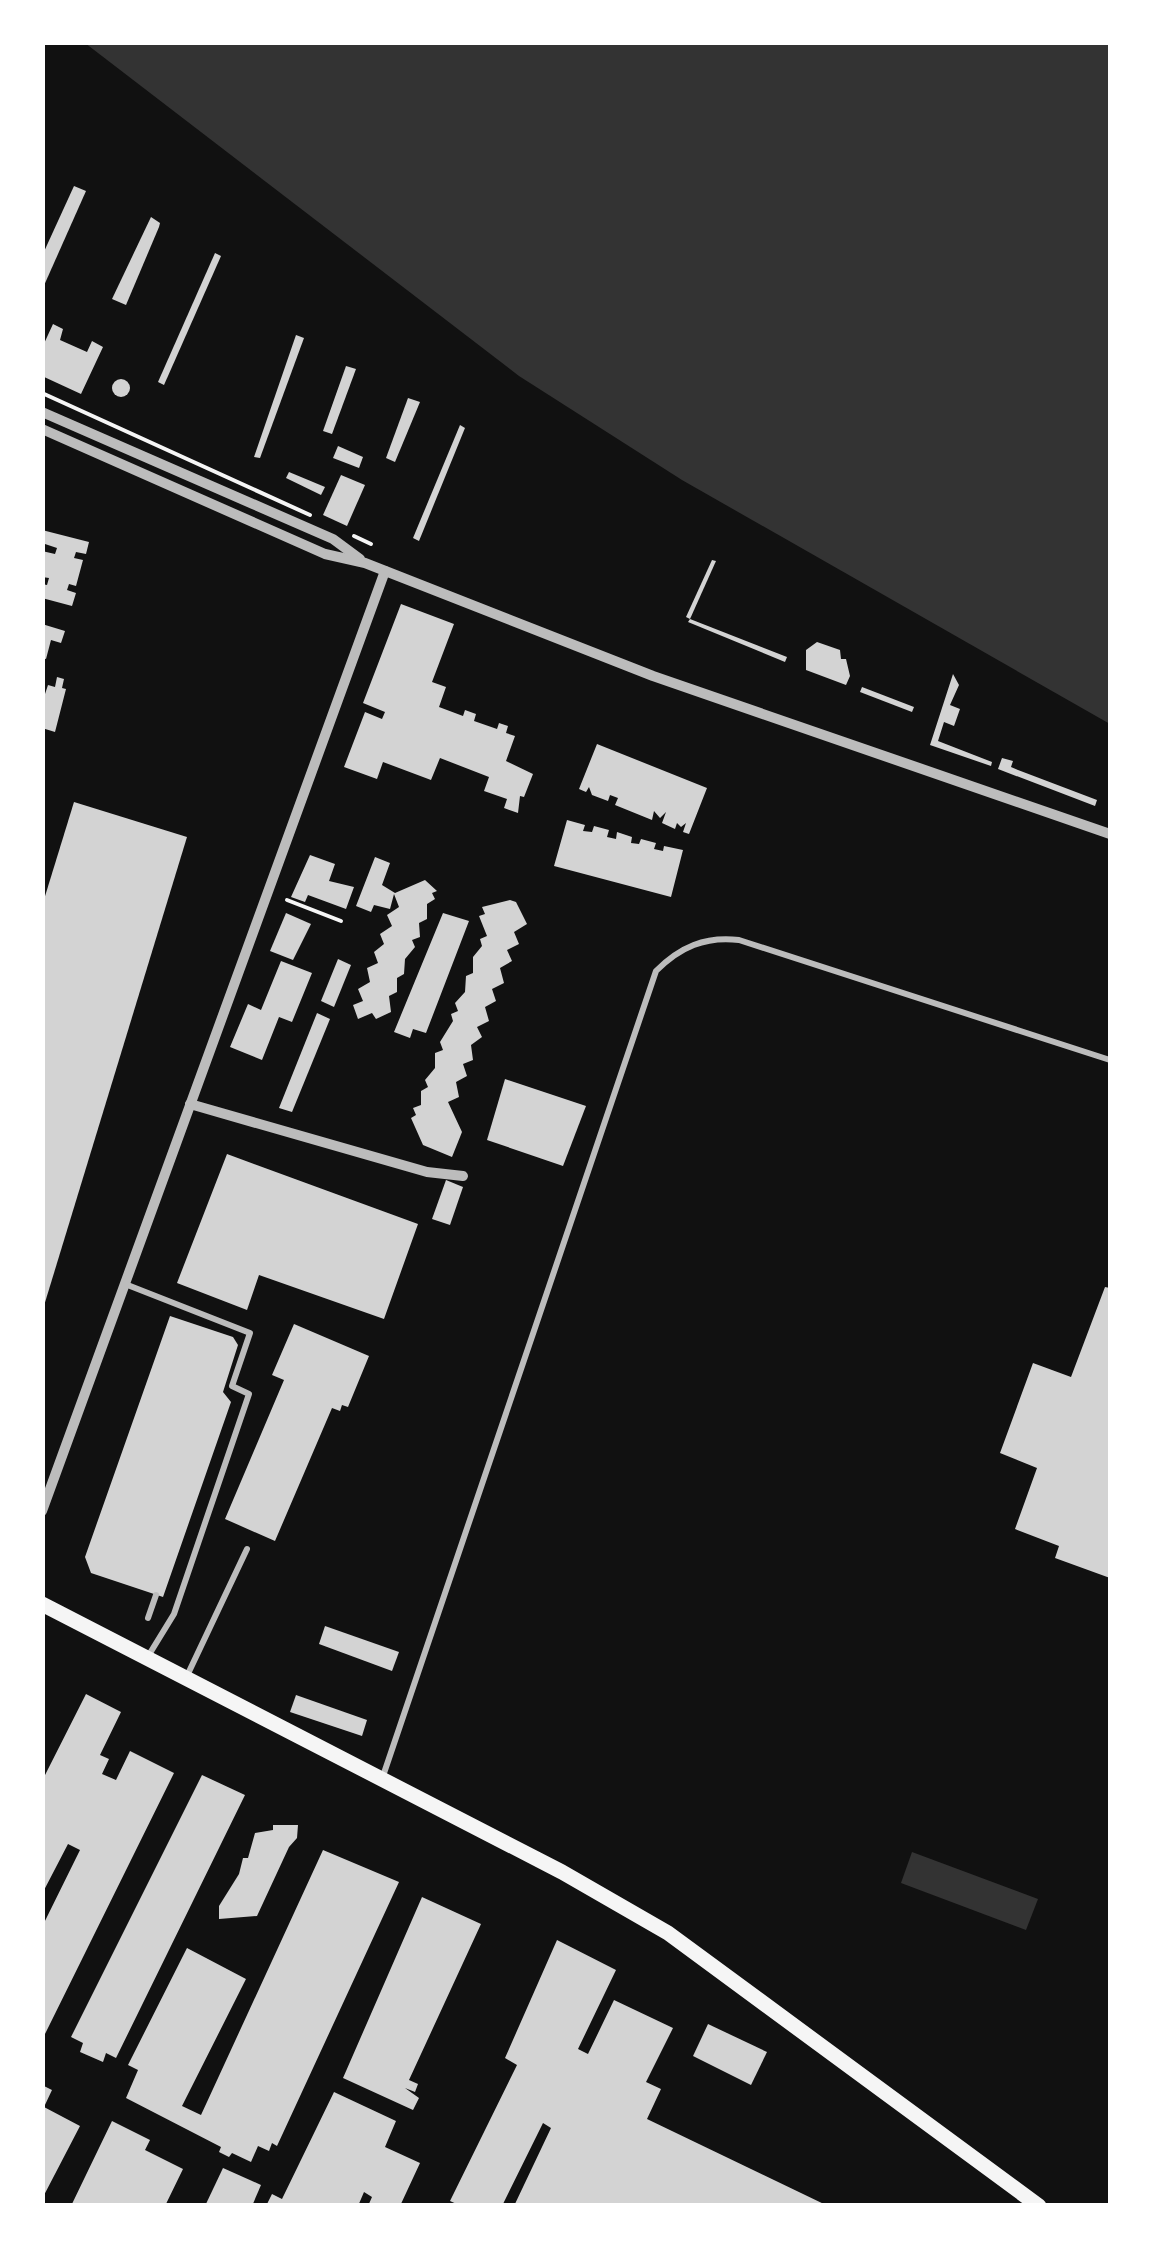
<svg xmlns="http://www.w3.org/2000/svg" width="1153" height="2248" viewBox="0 0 1153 2248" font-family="'Titillium Web',sans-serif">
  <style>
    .water { fill: #333 }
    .building { fill: #d3d3d3 }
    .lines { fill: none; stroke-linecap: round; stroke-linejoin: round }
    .path { stroke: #f5f5f5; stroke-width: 4 }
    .service { stroke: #bcbcbc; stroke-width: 6 }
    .minor { stroke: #bcbcbc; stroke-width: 10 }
    .secondary { stroke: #f5f5f5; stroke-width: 15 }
  </style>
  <rect width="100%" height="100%" fill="#111"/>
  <g class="water">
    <path d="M 85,43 L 1110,43 L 1110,724 L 682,480 L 519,376 Z"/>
    <path d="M 912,1852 L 1038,1899 L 1026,1930 L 901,1883 Z"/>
  </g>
  <g class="building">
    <path d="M 74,186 L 86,191 L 42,290 L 42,256 Z"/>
    <path d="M 151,217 L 160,223 L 159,227 L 126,305 L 112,299 Z"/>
    <path d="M 215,253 L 221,256 L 164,385 L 158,382 Z"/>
    <path d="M 53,324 L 63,329 L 60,340 L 87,352 L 92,341 L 103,347 L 81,394 L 42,376 L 42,348 Z"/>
    <path d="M 296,335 L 304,338 L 260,458 L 254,457 Z"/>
    <path d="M 346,366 L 356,369 L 332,434 L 323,431 Z"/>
    <circle cx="121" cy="388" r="9"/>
    <path d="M 408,398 L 420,402 L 395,462 L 386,458 Z"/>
    <path d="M 460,425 L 465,428 L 419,541 L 413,538 Z"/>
    <path d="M 338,446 L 363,457 L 359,468 L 333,458 Z"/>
    <path d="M 289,472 L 325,487 L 321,495 L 286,478 Z"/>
    <path d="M 341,475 L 365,485 L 347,526 L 323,515 Z"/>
    <path d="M 42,530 L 89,542 L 86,554 L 76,552 L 74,558 L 83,560 L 76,586 L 69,584 L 67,590 L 76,593 L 72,606 L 42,598 L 42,584 L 47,585 L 49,578 L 42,577 L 42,551 L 55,554 L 57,548 L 42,543 Z"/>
    <path d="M 712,560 L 716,561 L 690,619 L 686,617 Z"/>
    <path d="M 401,604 L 454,624 L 432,682 L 446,687 L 439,707 L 463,716 L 465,710 L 476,714 L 474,721 L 497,729 L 499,723 L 508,726 L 506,733 L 515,736 L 506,761 L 533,774 L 524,797 L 520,796 L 518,813 L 504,808 L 507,799 L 484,791 L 489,777 L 440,758 L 431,780 L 383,762 L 377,779 L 344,767 L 365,712 L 382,719 L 385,712 L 363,703 Z"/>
    <path d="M 690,619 L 787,657 L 785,662 L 688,622 Z"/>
    <path d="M 42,624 L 65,631 L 61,643 L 51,640 L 46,659 L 42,658 Z"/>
    <path d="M 817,642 L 840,650 L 841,659 L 846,659 L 850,676 L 846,685 L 806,670 L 806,650 Z"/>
    <path d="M 953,674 L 959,685 L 950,705 L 960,709 L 954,726 L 944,722 L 938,741 L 992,762 L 991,766 L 930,745 Z"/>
    <path d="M 57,677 L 64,679 L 62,688 L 66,689 L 55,732 L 42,728 L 42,703 L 48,685 L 55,687 Z"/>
    <path d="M 862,687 L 914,707 L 912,712 L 860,692 Z"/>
    <path d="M 597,744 L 707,788 L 689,834 L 683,832 L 686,823 L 681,827 L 677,823 L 675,829 L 662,823 L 666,812 L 660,818 L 654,811 L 652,820 L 615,805 L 618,798 L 610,795 L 608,801 L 592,795 L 589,787 L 586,792 L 579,789 Z"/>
    <path d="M 1002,758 L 1013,761 L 1011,767 L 1018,770 L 1097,800 L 1095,806 L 998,769 Z"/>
    <path d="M 74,802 L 187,837 L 43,1309 L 42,906 Z"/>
    <path d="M 567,820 L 585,825 L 583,831 L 592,832 L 594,826 L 609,830 L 607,837 L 616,839 L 617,832 L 632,837 L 631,843 L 639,844 L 641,839 L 656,843 L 654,849 L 663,851 L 664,846 L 683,850 L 671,897 L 554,866 Z"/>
    <path d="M 310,855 L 335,864 L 329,881 L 354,887 L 346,909 L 308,895 L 305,902 L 291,897 Z"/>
    <path d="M 375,857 L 390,863 L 382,885 L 395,893 L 425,880 L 437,891 L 432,893 L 435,899 L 427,904 L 427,919 L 419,923 L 420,937 L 412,940 L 415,947 L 405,959 L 404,974 L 397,978 L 397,992 L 389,996 L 391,1012 L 376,1019 L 372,1013 L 358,1019 L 353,1005 L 363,1001 L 358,989 L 370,982 L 367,968 L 378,963 L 374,952 L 384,944 L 380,934 L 392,926 L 387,915 L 399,907 L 394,894 L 390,909 L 374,905 L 371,912 L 356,906 Z"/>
    <path d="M 510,900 L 516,902 L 527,924 L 514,932 L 519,944 L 507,950 L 512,961 L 500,968 L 504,983 L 492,989 L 496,1001 L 485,1007 L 489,1021 L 477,1027 L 482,1037 L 471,1045 L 473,1060 L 463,1064 L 467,1076 L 456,1082 L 459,1097 L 448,1102 L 462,1132 L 452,1157 L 423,1145 L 411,1118 L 416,1115 L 413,1108 L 421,1105 L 421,1091 L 428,1087 L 425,1080 L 435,1068 L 435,1053 L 443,1050 L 440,1042 L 453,1021 L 451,1014 L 458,1011 L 455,1003 L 465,992 L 466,976 L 473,973 L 473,957 L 482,946 L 480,939 L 487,936 L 479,916 L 485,914 L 482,907 Z"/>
    <path d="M 286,913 L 311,924 L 293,960 L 270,951 Z"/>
    <path d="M 443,913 L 469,921 L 426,1033 L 413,1029 L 410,1038 L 394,1032 Z"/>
    <path d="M 338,959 L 351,965 L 334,1007 L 321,1001 Z"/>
    <path d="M 281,961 L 312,973 L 292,1022 L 279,1017 L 262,1060 L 230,1047 L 248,1004 L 261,1010 Z"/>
    <path d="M 317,1013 L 330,1019 L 292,1112 L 279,1108 Z"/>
    <path d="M 505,1079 L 586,1106 L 563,1166 L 487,1140 Z"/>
    <path d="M 227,1154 L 418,1224 L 384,1319 L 259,1275 L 247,1310 L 177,1283 Z"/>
    <path d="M 446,1180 L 463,1187 L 450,1225 L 432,1219 Z"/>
    <path d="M 1105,1287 L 1110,1288 L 1110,1578 L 1055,1558 L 1059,1546 L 1015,1529 L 1037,1468 L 1000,1453 L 1033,1363 L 1071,1377 Z"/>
    <path d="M 170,1316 L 233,1337 L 238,1345 L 223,1392 L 231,1402 L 163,1597 L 91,1573 L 85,1557 Z"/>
    <path d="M 294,1324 L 369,1356 L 348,1407 L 342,1405 L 340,1411 L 332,1408 L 275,1541 L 225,1519 L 284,1380 L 272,1375 Z"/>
    <path d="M 325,1626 L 399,1652 L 392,1671 L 319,1644 Z"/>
    <path d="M 86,1694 L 121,1712 L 100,1755 L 109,1759 L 102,1774 L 116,1780 L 130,1751 L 174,1773 L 45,2034 L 42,1927 L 80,1850 L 68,1844 L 42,1894 L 42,1781 Z"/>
    <path d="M 296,1695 L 367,1720 L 362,1736 L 290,1712 Z"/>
    <path d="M 202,1775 L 245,1795 L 116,2058 L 106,2053 L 103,2062 L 80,2052 L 83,2043 L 71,2037 Z"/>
    <path d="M 273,1825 L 298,1825 L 297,1838 L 289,1847 L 257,1916 L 219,1919 L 219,1906 L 239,1874 L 243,1858 L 248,1858 L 255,1833 L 273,1830 Z"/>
    <path d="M 323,1850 L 399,1882 L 277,2146 L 272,2143 L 269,2151 L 258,2146 L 251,2162 L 232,2153 L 229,2157 L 219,2152 L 221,2147 L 126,2098 L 138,2070 L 128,2065 L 187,1948 L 246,1979 L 182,2106 L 201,2115 Z"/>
    <path d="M 422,1897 L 481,1924 L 409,2080 L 418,2084 L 415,2092 L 405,2088 L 419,2098 L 413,2110 L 343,2078 Z"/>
    <path d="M 557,1940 L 616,1970 L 578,2049 L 588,2054 L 614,2000 L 673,2028 L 646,2082 L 661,2089 L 647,2119 L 828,2206 L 514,2206 L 551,2128 L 543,2123 L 502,2206 L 461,2206 L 450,2201 L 517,2065 L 505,2058 Z"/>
    <path d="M 708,2024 L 767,2052 L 751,2085 L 693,2056 Z"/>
    <path d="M 42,2085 L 52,2090 L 44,2107 L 80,2126 L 42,2199 Z"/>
    <path d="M 334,2092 L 396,2121 L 385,2147 L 420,2163 L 400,2206 L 368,2206 L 372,2197 L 364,2192 L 358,2206 L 266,2206 L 272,2194 L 282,2199 Z"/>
    <path d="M 112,2121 L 150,2140 L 145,2150 L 183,2169 L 165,2206 L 71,2206 Z"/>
    <path d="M 223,2168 L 261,2185 L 252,2206 L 205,2206 Z"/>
  </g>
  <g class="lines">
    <g class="path">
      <path d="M 42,393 L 310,515"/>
      <path d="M 354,536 L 371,544"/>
      <path d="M 287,900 L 341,921"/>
    </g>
    <g class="service">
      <path d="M 125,1284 L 250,1333 L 232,1386 L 249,1394 L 174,1614 L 147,1658"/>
      <path d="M 148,1618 L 156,1595"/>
      <path d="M 186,1678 L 247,1549"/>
      <path d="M 382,1779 L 656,971 C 680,947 705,936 739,940 L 1110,1060"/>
    </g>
    <g class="minor">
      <path d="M 42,412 L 333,539 L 360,559"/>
      <path d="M 42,429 L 325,554 L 365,563 L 653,676 L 1110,834"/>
      <path d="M 190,1104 L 427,1172 L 463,1176"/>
      <path d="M 42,1511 L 385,571"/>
    </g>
    <path class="secondary" d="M 42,1604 L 562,1872 L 668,1933 L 1039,2206"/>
  </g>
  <rect width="1153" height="2248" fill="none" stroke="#ffffff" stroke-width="90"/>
</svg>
